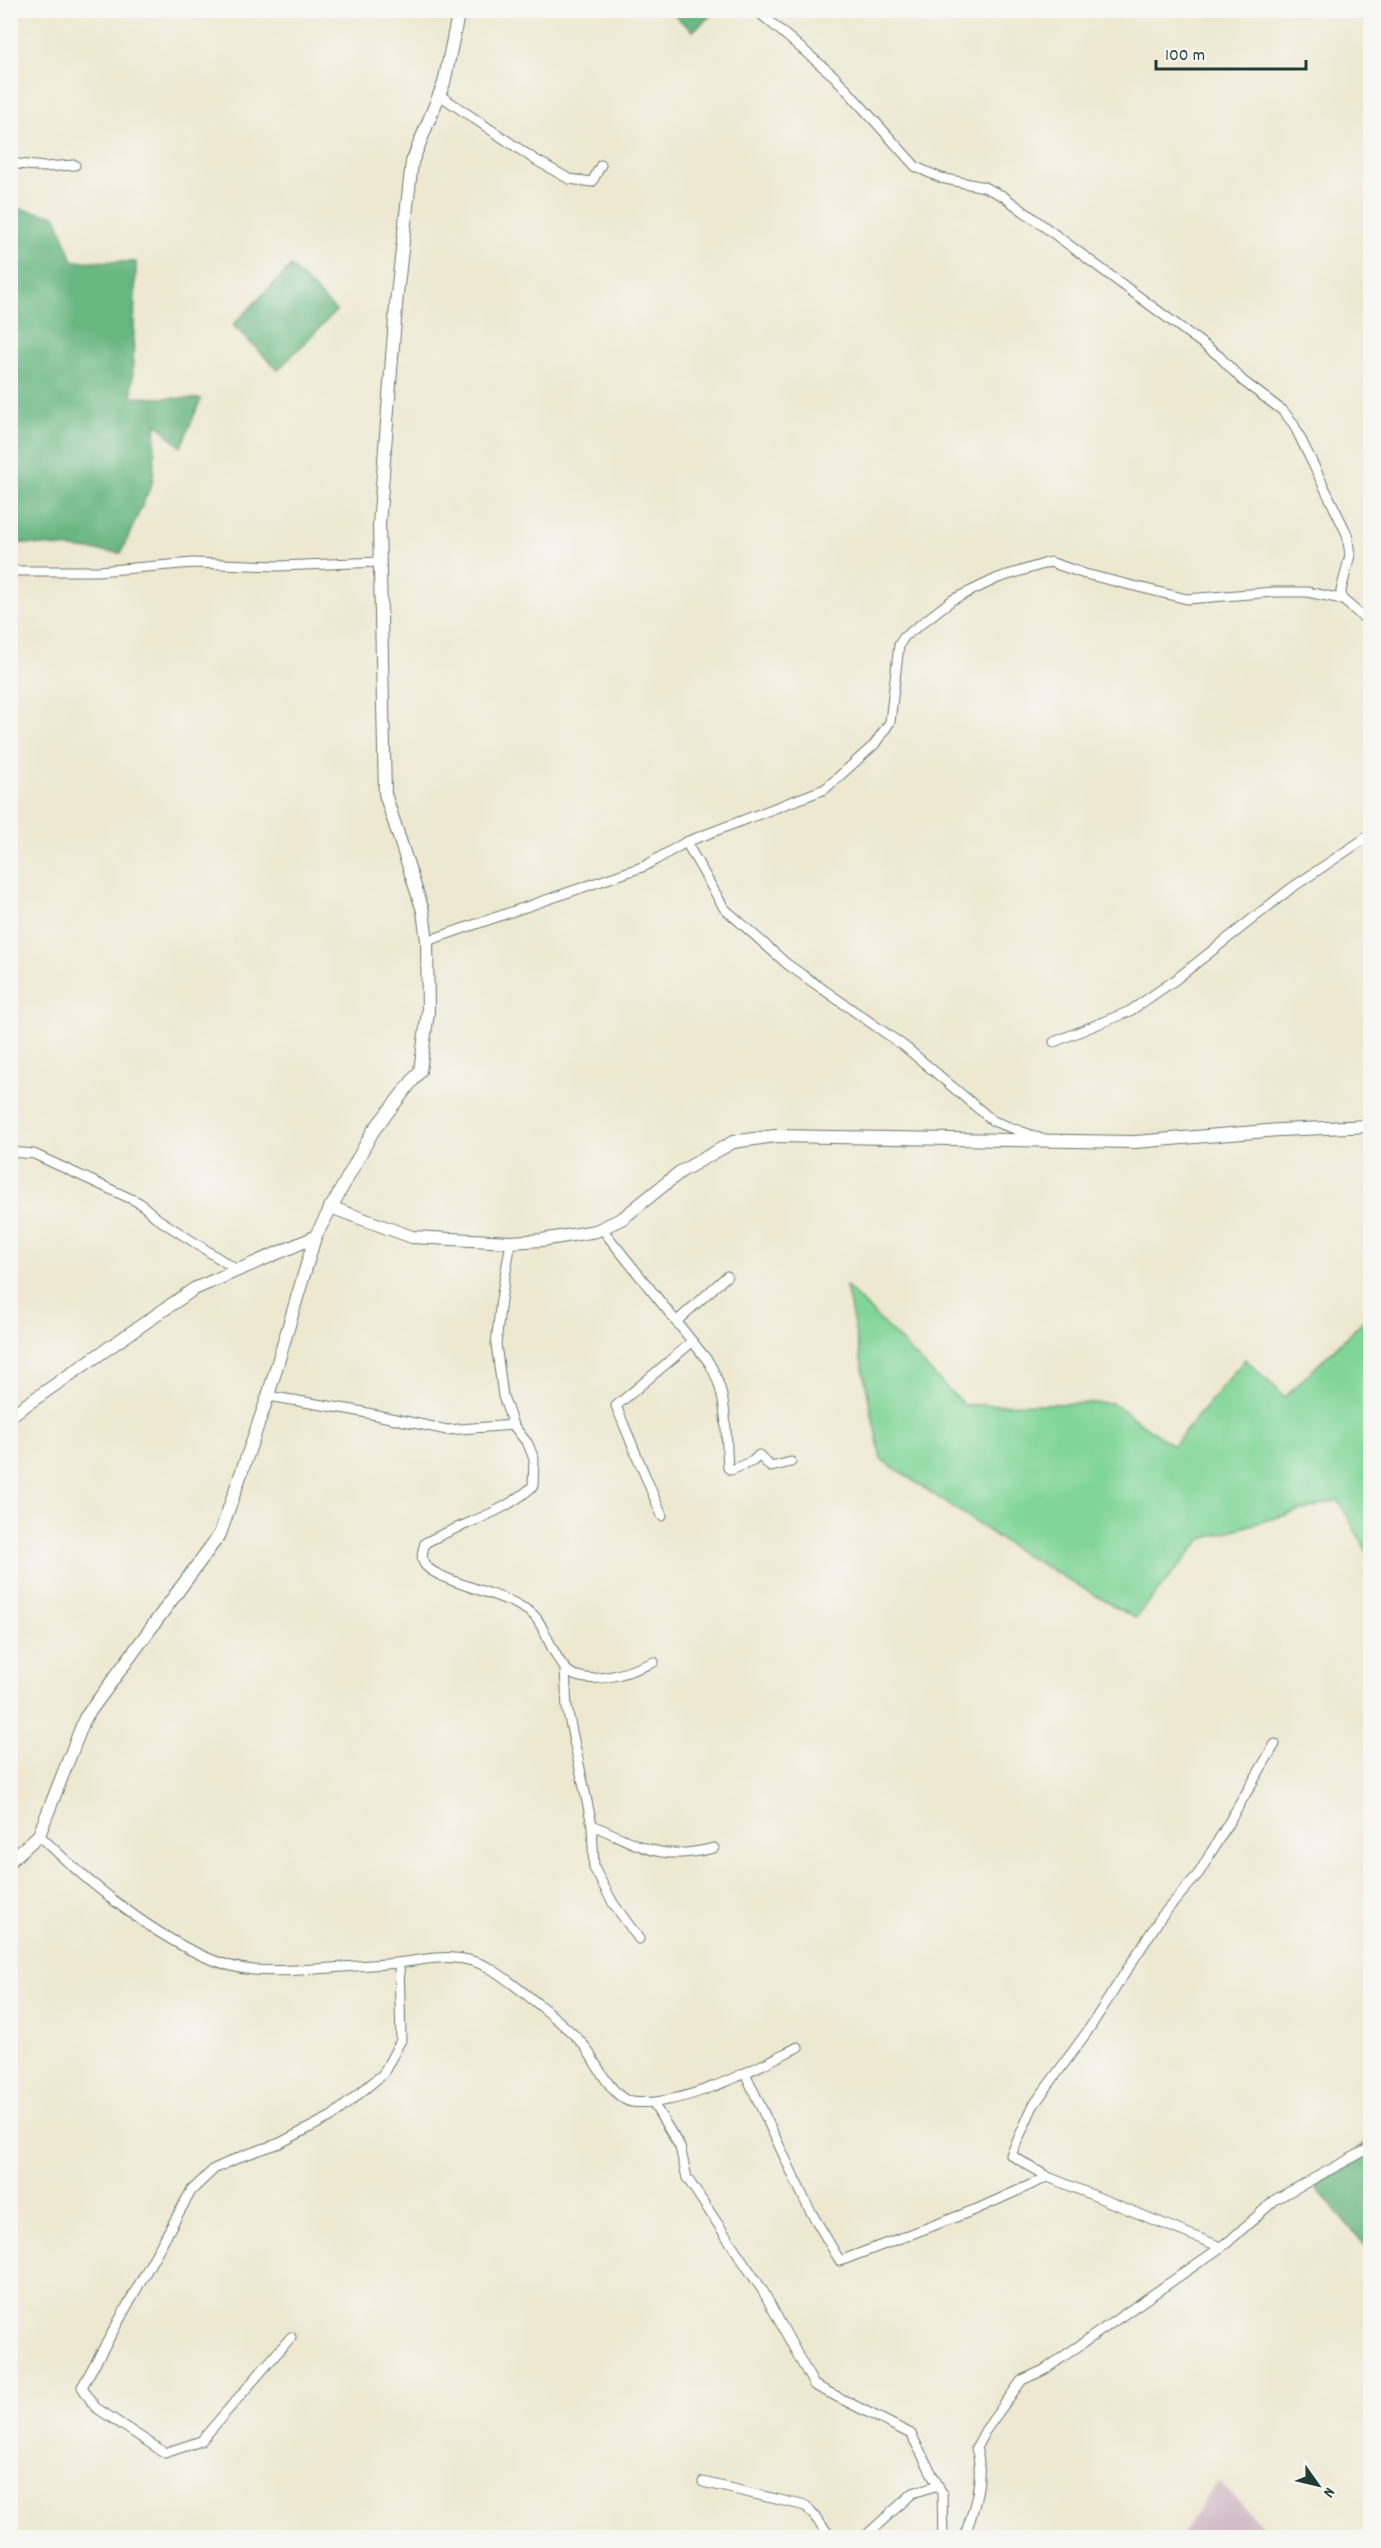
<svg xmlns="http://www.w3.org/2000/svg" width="1381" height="2548" viewBox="0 0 1381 2548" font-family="Dekko,sans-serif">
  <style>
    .industrial { fill: #d2bdc7 }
    .green { fill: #80d597; stroke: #508966; stroke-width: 1.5 }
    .forest { fill: #68b680; stroke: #447a5a; stroke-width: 1.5 }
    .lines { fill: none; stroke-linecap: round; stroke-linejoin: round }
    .minor-casing { stroke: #67796b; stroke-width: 11 }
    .tertiary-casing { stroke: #67796b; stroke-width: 14 }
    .minor { stroke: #fff; stroke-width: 9 }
    .tertiary { stroke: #fff; stroke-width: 12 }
  </style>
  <rect width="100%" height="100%" fill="#f6f6f2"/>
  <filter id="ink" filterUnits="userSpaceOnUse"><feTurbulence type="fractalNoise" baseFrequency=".0167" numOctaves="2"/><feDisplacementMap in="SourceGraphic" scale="12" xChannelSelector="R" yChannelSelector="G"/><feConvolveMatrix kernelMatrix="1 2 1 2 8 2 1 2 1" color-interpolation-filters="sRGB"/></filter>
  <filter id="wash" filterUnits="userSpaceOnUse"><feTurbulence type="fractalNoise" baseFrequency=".008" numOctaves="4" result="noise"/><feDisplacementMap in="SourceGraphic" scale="24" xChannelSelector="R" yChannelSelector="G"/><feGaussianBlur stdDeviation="1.35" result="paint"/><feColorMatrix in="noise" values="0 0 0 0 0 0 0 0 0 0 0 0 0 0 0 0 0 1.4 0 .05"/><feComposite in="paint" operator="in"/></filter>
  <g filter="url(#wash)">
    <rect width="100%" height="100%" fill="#eee8d0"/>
    <path class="industrial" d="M 1217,2481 L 1275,2537 L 1181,2537 Z"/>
    <path class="green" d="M 846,1286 L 964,1405 L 1113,1403 L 1173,1446 L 1245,1359 L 1285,1397 L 1370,1314 L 1370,1557 L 1338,1500 L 1202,1539 L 1135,1618 L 1015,1549 L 881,1459 Z"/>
    <g class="forest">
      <path d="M 669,11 L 716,11 L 693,31 Z"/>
      <path d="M 11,207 L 56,216 L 73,261 L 136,262 L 132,397 L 201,399 L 181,447 L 156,423 L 153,481 L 121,553 L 11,542 Z"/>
      <path d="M 291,266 L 336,311 L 278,370 L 233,325 Z"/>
      <path d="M 1370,2139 L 1370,2251 L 1314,2185 Z"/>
    </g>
  </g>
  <g filter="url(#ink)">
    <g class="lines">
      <g class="minor-casing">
        <g id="minor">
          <path d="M 756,10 L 835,77 L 916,167 L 941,178 L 984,187 L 1003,196 L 1219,356 L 1243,381 L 1283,411 L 1293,423 L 1347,534 L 1350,555 L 1341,591 L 1342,599 L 1370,623"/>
          <path d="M 438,94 L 534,159 L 569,179 L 592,182 L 601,165"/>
          <path d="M 10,163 L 44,167 L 75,165"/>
          <path d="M 10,571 L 98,571 L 193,563 L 279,566 L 380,562"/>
          <path d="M 686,842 L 724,908 L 787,964 L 904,1046 L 993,1121 L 1039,1138"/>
          <path d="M 427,941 L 645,866 L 686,842 L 825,789 L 874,745 L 890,722 L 899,645 L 904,637 L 952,600 L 998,578 L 1050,562 L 1085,574 L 1187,599 L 1274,592 L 1307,592 L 1342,599"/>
          <path d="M 1054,1042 L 1130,1011 L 1175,980 L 1290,889 L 1370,835"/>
          <path d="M 10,1152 L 34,1154 L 140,1203 L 158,1219 L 237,1270"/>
          <path d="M 602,1229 L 708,1361 C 729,1394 725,1430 728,1468 L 731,1470 L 753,1461 L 759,1455 L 771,1467 L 791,1462"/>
          <path d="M 511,1242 L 501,1299 L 496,1344 L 503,1396 L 513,1425 L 528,1444 L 534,1459 L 533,1486 C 502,1515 461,1523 425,1543 C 423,1550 420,1558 425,1565 C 438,1581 498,1593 518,1605 C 524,1608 533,1613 537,1619 C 547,1633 558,1669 574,1675 C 599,1685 631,1671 654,1662"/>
          <path d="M 676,1322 L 727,1276"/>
          <path d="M 268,1396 L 353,1410 L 447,1430 L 513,1425"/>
          <path d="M 662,1516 L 616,1406 L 692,1342"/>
          <path d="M 565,1670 L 567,1708 L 592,1825 L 594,1868 L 613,1903 L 639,1939"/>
          <path d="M 592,1825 C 642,1846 658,1862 714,1848"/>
          <path d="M 39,1835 C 88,1883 184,1965 254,1970 C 294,1973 346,1966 386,1964 C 422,1962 453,1949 488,1967 C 507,1978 574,2031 586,2048 C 595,2062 614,2100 632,2102 C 682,2108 754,2069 798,2047"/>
          <path d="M 745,2073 L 808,2207 L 840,2261 L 977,2209 L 1048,2177 L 1011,2155 L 1033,2106 L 1087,2032 L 1161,1917 L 1199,1873 L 1275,1744"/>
          <path d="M 653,2103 L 680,2147 L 687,2178 L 763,2291 L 814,2385 L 911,2434 L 942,2493 L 943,2538"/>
          <path d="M 1048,2177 L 1221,2247"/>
          <path d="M 291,2337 L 201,2441 L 165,2453 L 95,2407 L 82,2387 L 191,2191 L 214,2169 L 242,2156 L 280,2143 L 332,2116 L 383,2074 L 401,2040 L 399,1963"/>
          <path d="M 703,2482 L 806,2506 L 832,2538"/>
          <path d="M 863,2538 L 913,2493 L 938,2485"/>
          <path d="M 964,2538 C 974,2510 985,2476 976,2448 L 985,2431 L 1022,2380 L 1044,2370 L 1227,2243 L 1276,2199 L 1370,2148"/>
        </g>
      </g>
      <g class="tertiary-casing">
        <g id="tertiary">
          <path d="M 330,1207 L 412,1237 L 511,1242 L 542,1240 L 596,1231 L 623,1218 L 680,1172 L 733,1142 L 775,1136 L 1135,1142 L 1279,1130 L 1370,1126"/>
          <path d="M 10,1416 L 194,1289 L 315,1237"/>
          <path d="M 10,1861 L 39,1835 L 85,1718 L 220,1534 L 268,1396 L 315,1237 L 373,1131 L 420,1071 L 428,1012 L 427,941 L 423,911 L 385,794 L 379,525 L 397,294 L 412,162 L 444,83 L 459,10"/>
        </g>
      </g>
      <use href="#minor" class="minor"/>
      <use href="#tertiary" class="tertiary"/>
    </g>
  </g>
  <rect width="1381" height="2548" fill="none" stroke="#f6f6f2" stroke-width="36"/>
  <g transform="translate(1318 2485) rotate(124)" stroke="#f6f6f2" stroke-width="4.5" paint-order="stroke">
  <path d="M0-4.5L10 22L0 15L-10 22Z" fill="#1f3d34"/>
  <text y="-9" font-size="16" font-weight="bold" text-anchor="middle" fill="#1f3d34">N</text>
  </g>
  <path d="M1156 60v9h150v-9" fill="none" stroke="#1f3d34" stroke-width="3"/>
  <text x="1165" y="60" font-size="18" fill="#1f3d34" stroke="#f6f6f2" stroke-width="4.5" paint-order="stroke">100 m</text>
</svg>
